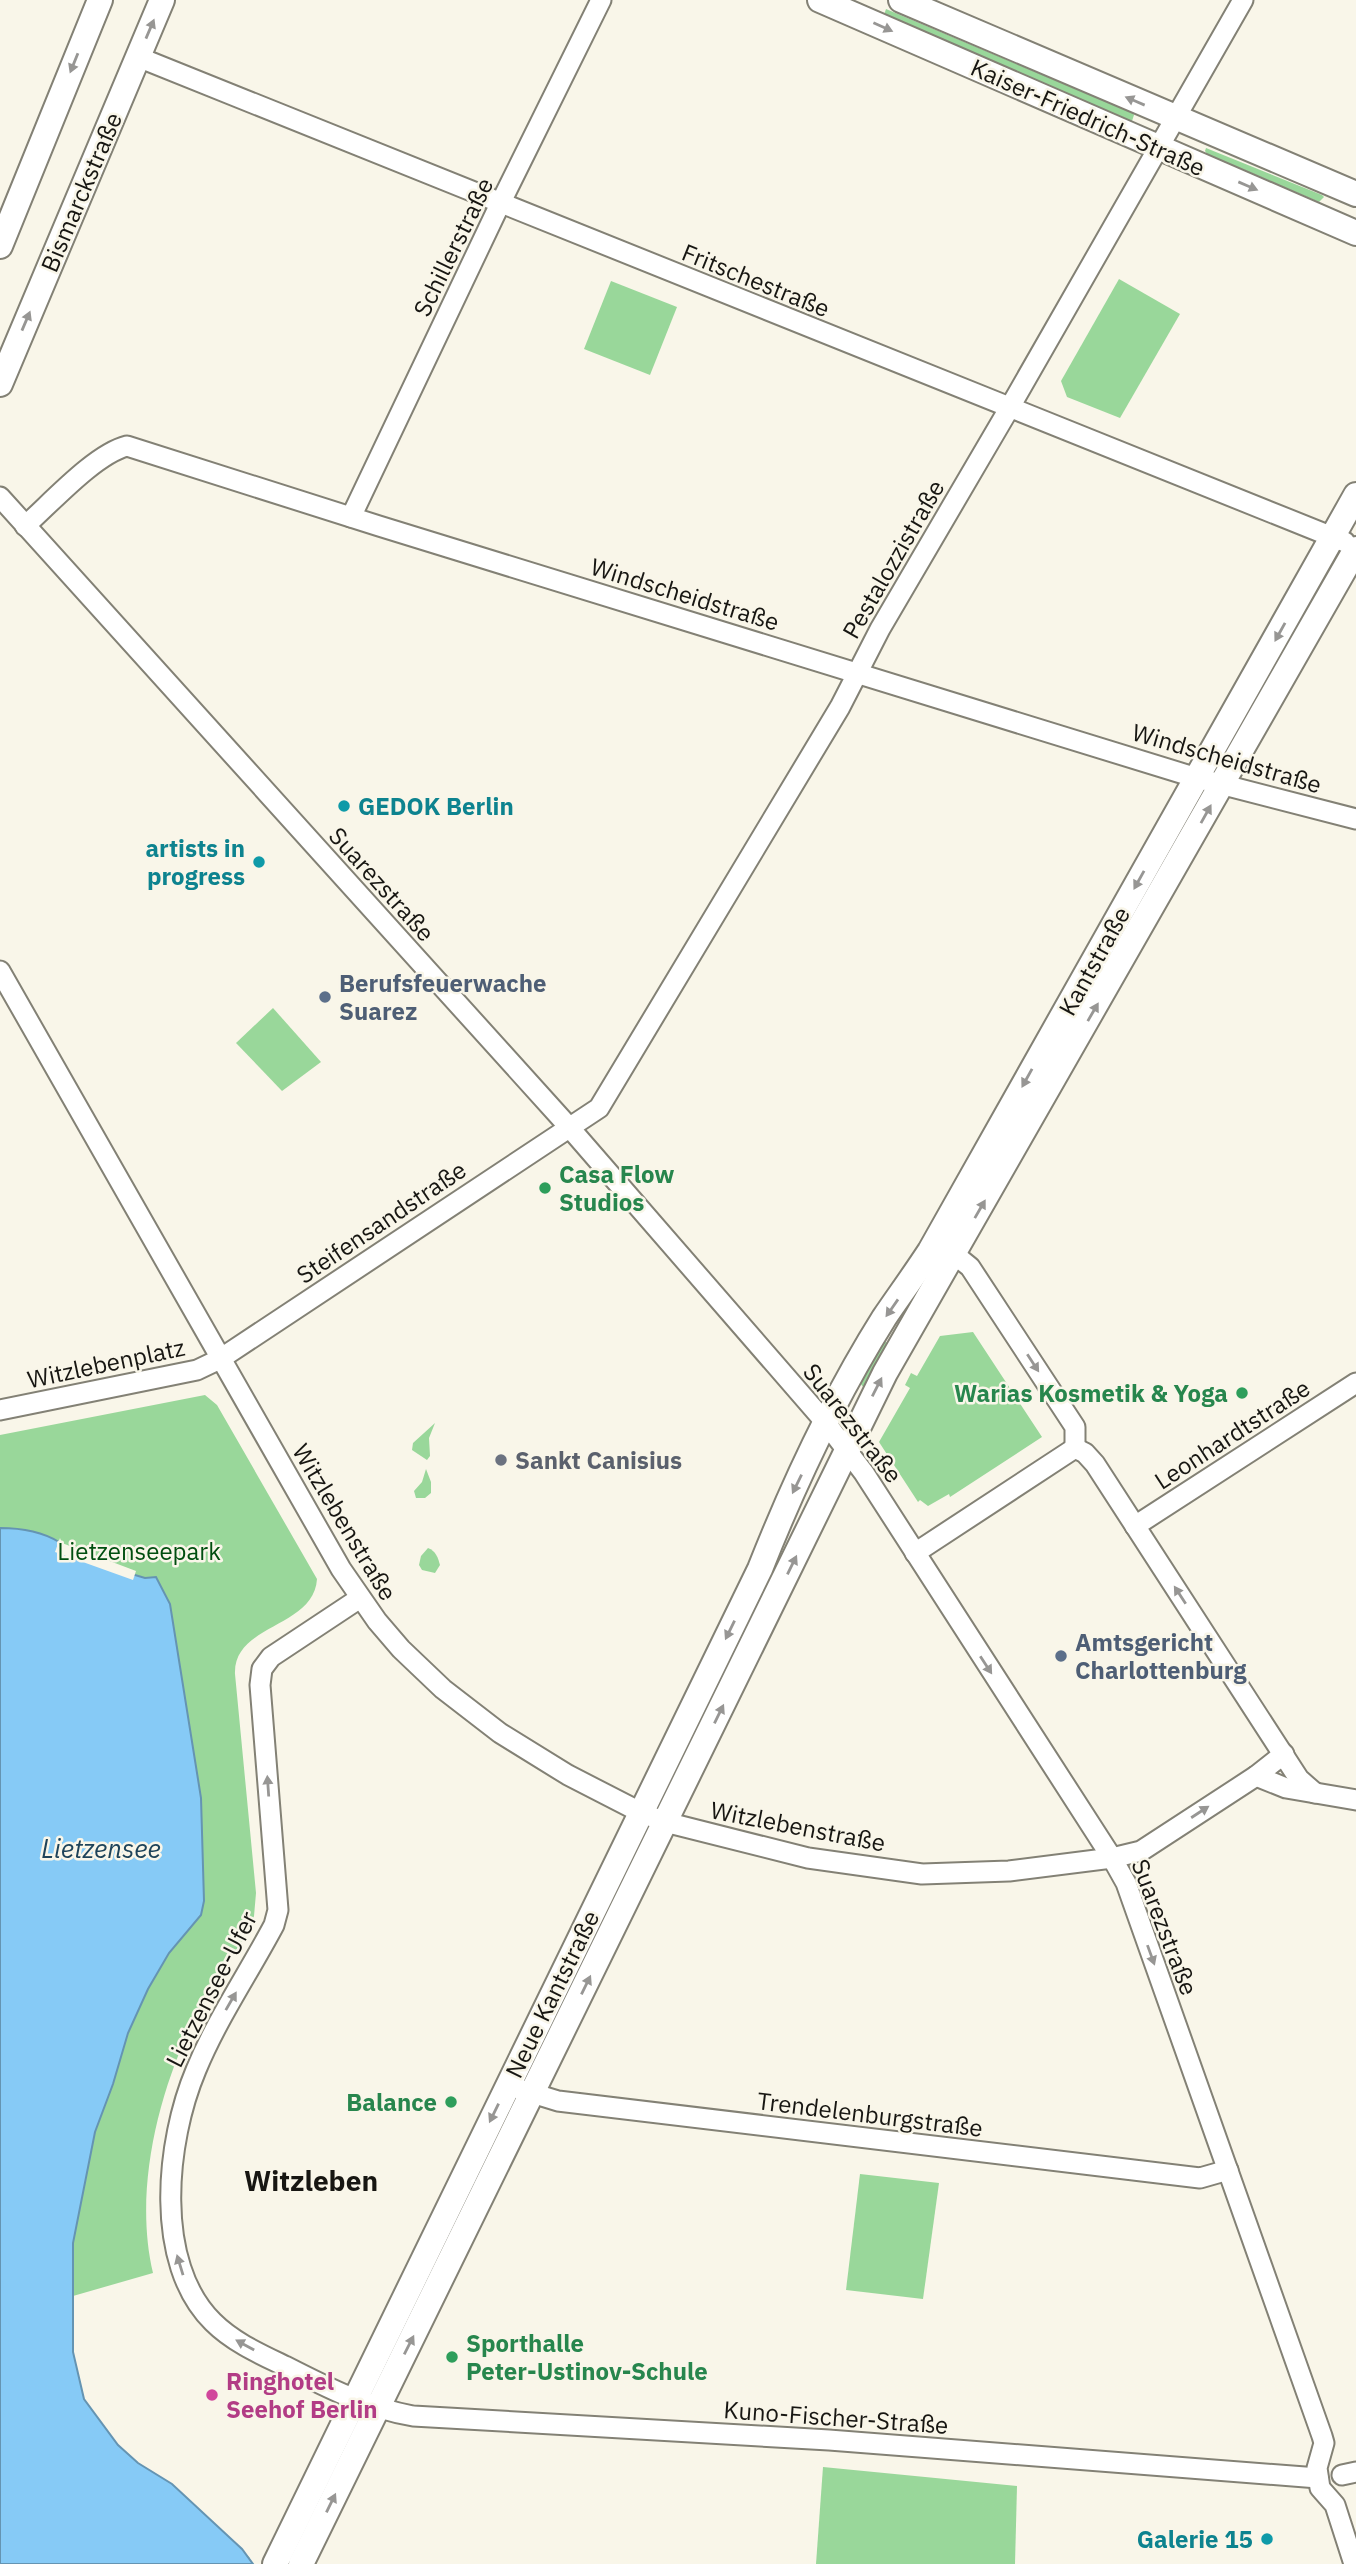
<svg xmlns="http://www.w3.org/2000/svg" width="1356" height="2564" viewBox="0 0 1356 2564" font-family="'IBM Plex Sans',sans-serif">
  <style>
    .green { fill: #99d79a }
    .water { fill: #86caf6; stroke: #6594b2; stroke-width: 2 }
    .pier { fill: #f9f6e9 }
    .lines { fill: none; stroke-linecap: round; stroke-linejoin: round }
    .minor-casing { stroke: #838175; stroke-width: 23 }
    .major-casing { stroke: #838175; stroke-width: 28 }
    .minor { stroke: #fff; stroke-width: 19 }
    .major { stroke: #fff; stroke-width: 24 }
    .oneway { fill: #979694 }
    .culture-dot { fill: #0f9aa8; stroke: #f9f6e9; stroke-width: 2.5 }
    .service-dot { fill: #5c6f8a; stroke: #f9f6e9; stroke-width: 2.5 }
    .leisure-dot { fill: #2e9e5b; stroke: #f9f6e9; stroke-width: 2.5 }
    .worship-dot { fill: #6b7280; stroke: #f9f6e9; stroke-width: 2.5 }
    .hotel-dot { fill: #d1479c; stroke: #f9f6e9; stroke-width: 2.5 }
    .labels { text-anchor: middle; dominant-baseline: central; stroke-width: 5; stroke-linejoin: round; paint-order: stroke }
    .street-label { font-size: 24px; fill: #171612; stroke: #f9f6e9 }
    .culture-label { font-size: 24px; font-weight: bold; fill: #0d838f; stroke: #f9f6e9; text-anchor: end }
    .service-label { font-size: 24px; font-weight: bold; fill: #4e5e75; stroke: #f9f6e9; text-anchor: start }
    .leisure-label { font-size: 24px; font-weight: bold; fill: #27864d; stroke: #f9f6e9; text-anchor: start }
    .worship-label { font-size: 24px; font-weight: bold; fill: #5b616d; stroke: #f9f6e9; text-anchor: start }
    .park-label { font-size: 24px; fill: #004e0f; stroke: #f9f6e9 }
    .hotel-label { font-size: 24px; font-weight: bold; fill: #b23c85; stroke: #f9f6e9; text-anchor: start }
    .water-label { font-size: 26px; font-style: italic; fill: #1d435a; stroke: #f9f6e9 }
    .quarter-label { font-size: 28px; font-weight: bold; fill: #171612; stroke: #f9f6e9 }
  </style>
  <rect width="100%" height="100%" fill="#f9f6e9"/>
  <g class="green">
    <path d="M 886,9 L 1133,113 L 1134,115 L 1132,121 L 1129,120 L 884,15 Z"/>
    <path d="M 1206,148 L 1322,195 L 1324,197 L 1319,202 L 1207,154 L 1205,151 Z"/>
    <path d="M 1119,279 L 1180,314 L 1120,418 L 1067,397 L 1061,381 Z"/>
    <path d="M 611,281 L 677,307 L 650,375 L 584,349 Z"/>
    <path d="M 273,1008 L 321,1062 L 282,1091 L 236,1043 Z"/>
    <path d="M 973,1332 L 1042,1437 L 950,1497 L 949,1494 L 928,1506 L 920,1500 L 918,1502 L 879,1442 L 910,1388 L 905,1385 L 911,1373 L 917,1376 L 940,1336 Z"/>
    <path d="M 883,1341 L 890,1344 L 864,1388 L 859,1382 Z"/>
    <path d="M 205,1395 L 217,1405 L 317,1579 C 314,1628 233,1624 235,1674 L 256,1893 L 254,1916 L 250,1928 C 231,1959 209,1990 192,2024 C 157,2097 134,2193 153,2273 L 73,2296 L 73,2352 L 84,2399 L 90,2408 L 118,2445 L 138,2463 L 172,2484 L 250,2558 L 247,2564 L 0,2564 L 0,1435 Z"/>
    <path d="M 435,1423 L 429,1438 L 430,1456 L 427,1460 L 412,1450 L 413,1443 Z"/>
    <path d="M 426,1469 L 431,1482 L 431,1493 L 425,1498 L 416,1498 L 414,1491 L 422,1482 Z"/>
    <path d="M 428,1548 C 436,1551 438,1558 440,1565 L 435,1573 L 422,1570 L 419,1565 L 421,1556 Z"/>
    <path d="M 860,2174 L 939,2183 L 923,2299 L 846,2290 Z"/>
    <path d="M 823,2467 L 1017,2486 L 1015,2564 L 816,2564 Z"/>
  </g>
  <path class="water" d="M 0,1528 C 21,1528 41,1531 59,1542 L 59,1545 L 135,1575 L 145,1578 L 156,1577 L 170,1604 L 201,1798 L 204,1901 L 201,1915 L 169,1953 L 148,1989 L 128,2033 L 113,2084 L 95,2132 L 73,2243 L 73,2352 L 84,2399 L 118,2445 L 138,2463 L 172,2484 L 242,2549 L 253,2564 L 0,2564 Z"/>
  <path class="pier" d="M 60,1538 L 62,1543 L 136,1571 L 133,1580 L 55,1552 Z"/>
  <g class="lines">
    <g class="minor-casing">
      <g id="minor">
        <path d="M 138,57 L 1345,542"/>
        <path d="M 0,497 L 569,1127 L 826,1423 L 864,1473 L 1112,1858 L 1126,1883 L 1322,2436 L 1324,2443 L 1317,2468 L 1320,2488 L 1335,2505 L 1354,2564"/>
        <path d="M 351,517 L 500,204 L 601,0"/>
        <path d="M 25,526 C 51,503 95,454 127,446 L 379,526 L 1197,778 L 1356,819"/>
        <path d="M 0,971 L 341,1569 L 377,1621 L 401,1649 L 443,1689 L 500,1733 L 568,1775 L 640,1812 L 665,1822 L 808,1858 L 922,1874 L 1009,1871 L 1112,1858 L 1141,1851 L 1256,1776 L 1284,1754"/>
        <path d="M 954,1254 L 970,1267 L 1075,1427 L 1075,1448"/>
        <path d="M 0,1410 L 197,1370 L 220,1359 L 599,1108 L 840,707 L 880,629 L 1010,407 L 1243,0"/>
        <path d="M 1135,1526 L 1356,1383"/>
        <path d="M 915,1553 L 1075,1448 L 1085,1453 L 1095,1464 L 1299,1779 L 1315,1793"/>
        <path d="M 360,1598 L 271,1657 L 262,1669 L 260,1685 L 278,1910 L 274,1925 C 248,1974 217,2019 196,2070 C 166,2141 153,2263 213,2322 C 233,2342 260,2354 285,2366 C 326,2387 367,2408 413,2416 L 829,2440 L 1318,2478"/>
        <path d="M 1256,1776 L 1286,1788 L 1356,1800"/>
        <path d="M 519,2089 L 558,2101 L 1200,2178 L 1228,2170"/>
        <path d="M 1342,2475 L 1356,2472"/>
      </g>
    </g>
    <g class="major-casing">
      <g id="major">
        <path d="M 820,0 L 1356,233"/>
        <path d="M 901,0 L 1356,194"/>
        <path d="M 0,246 L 100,0"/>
        <path d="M 0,384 L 162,0"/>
        <path d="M 275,2564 L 760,1569 C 794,1483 835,1396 884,1318 C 899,1296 915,1274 930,1251 L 1356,495"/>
        <path d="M 301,2564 L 885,1373 L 1356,549"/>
      </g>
    </g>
    <use href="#minor" class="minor"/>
    <use href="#major" class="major"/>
  </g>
  <defs><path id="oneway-solid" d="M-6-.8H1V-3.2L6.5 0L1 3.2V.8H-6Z" transform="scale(1.75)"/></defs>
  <g class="oneway">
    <use href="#oneway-solid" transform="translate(883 27) rotate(24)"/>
    <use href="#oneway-solid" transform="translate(150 29) rotate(-67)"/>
    <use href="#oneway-solid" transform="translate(74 63) rotate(112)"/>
    <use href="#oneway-solid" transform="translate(1135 101) rotate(-157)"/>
    <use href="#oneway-solid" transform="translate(1248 186) rotate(23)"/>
    <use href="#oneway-solid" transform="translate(26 321) rotate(-67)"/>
    <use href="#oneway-solid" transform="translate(1280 632) rotate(119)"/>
    <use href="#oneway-solid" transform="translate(1206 814) rotate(-61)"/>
    <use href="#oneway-solid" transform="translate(1139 880) rotate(119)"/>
    <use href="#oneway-solid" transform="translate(1093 1012) rotate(-60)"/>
    <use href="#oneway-solid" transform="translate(1027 1078) rotate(119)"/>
    <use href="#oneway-solid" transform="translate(980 1209) rotate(-60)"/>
    <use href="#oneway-solid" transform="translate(892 1308) rotate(125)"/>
    <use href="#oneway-solid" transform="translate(1033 1363) rotate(57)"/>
    <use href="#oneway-solid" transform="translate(877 1387) rotate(-63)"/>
    <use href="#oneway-solid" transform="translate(797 1484) rotate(116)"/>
    <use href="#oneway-solid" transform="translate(792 1565) rotate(-64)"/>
    <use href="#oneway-solid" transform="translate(1180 1595) rotate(-123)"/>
    <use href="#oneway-solid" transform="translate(730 1630) rotate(116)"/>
    <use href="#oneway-solid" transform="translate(986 1665) rotate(57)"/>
    <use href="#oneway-solid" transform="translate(719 1714) rotate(-64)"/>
    <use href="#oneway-solid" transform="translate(268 1786) rotate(-94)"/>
    <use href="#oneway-solid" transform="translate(1200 1812) rotate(-33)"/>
    <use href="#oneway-solid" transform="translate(1151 1955) rotate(70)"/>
    <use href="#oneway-solid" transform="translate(586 1985) rotate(-64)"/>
    <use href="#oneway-solid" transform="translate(231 2001) rotate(-60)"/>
    <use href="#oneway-solid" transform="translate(494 2113) rotate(116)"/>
    <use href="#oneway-solid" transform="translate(180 2265) rotate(-107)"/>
    <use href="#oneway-solid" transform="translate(245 2345) rotate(-151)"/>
    <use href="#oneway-solid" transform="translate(409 2345) rotate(-63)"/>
    <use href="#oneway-solid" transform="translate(331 2503) rotate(-64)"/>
  </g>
  <g class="culture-dot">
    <circle cx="344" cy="806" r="7"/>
    <circle cx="259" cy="862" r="7"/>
    <circle cx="1267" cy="2539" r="7"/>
  </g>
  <g class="service-dot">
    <circle cx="325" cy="997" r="7"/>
    <circle cx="1061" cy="1656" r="7"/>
  </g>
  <g class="leisure-dot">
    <circle cx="545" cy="1188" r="7"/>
    <circle cx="1242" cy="1393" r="7"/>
    <circle cx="451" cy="2102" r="7"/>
    <circle cx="452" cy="2357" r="7"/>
  </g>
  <circle class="worship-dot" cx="501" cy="1460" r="7"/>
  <circle class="hotel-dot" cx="212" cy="2395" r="7"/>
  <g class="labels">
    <g class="street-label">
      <text transform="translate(1088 117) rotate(24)">Kaiser-Friedrich-Straße</text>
      <text transform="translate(81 192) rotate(-67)">Bismarckstraße</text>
      <text transform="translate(453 247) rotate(-64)">Schillerstraße</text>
      <text transform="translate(756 280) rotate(22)">Fritschestraße</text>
      <text transform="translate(893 559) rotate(-60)">Pestalozzistraße</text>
      <text transform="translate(685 594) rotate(17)">Windscheidstraße</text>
      <text transform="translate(1227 758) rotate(16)">Windscheidstraße</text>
      <text transform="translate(382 884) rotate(48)">Suarezstraße</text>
      <text transform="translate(1094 961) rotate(-61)">Kantstraße</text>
      <text transform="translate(381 1222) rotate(-34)">Steifensandstraße</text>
      <text transform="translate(106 1363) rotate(-12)">Witzlebenplatz</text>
      <text transform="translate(853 1423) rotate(52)">Suarezstraße</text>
      <text transform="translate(1232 1434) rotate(-33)">Leonhardtstraße</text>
      <text transform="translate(345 1522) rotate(59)">Witzlebenstraße</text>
      <text transform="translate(798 1826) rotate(11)">Witzlebenstraße</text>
      <text transform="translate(1165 1927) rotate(69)">Suarezstraße</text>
      <text transform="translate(211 1989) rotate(-63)">Lietzensee-Ufer</text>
      <text transform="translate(552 1994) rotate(-64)">Neue Kantstraße</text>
      <text transform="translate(870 2114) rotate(7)">Trendelenburgstraße</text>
      <text transform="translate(836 2417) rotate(4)">Kuno-Fischer-Straße</text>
    </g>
    <g class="culture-label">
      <text x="358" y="806" text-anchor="start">GEDOK Berlin</text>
      <text x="245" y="848">artists in<tspan x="245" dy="28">progress</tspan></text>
      <text x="1253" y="2539">Galerie 15</text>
    </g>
    <g class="service-label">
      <text x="339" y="983">Berufsfeuerwache<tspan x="339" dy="28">Suarez</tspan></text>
      <text x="1075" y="1642">Amtsgericht<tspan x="1075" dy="28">Charlottenburg</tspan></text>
    </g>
    <g class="leisure-label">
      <text x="559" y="1174">Casa Flow<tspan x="559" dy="28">Studios</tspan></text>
      <text x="1228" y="1393" text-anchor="end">Warias Kosmetik &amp; Yoga</text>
      <text x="437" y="2102" text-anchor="end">Balance</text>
      <text x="466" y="2343">Sporthalle<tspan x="466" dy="28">Peter-Ustinov-Schule</tspan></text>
    </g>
    <g class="worship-label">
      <text x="515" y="1460">Sankt Canisius</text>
    </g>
    <g class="park-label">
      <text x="139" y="1551">Lietzenseepark</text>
    </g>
    <g class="hotel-label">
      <text x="226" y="2381">Ringhotel<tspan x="226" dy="28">Seehof Berlin</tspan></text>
    </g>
    <g class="water-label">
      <text x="101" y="1848">Lietzensee</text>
    </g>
    <g class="quarter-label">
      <text x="311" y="2180">Witzleben</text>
    </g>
  </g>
</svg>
